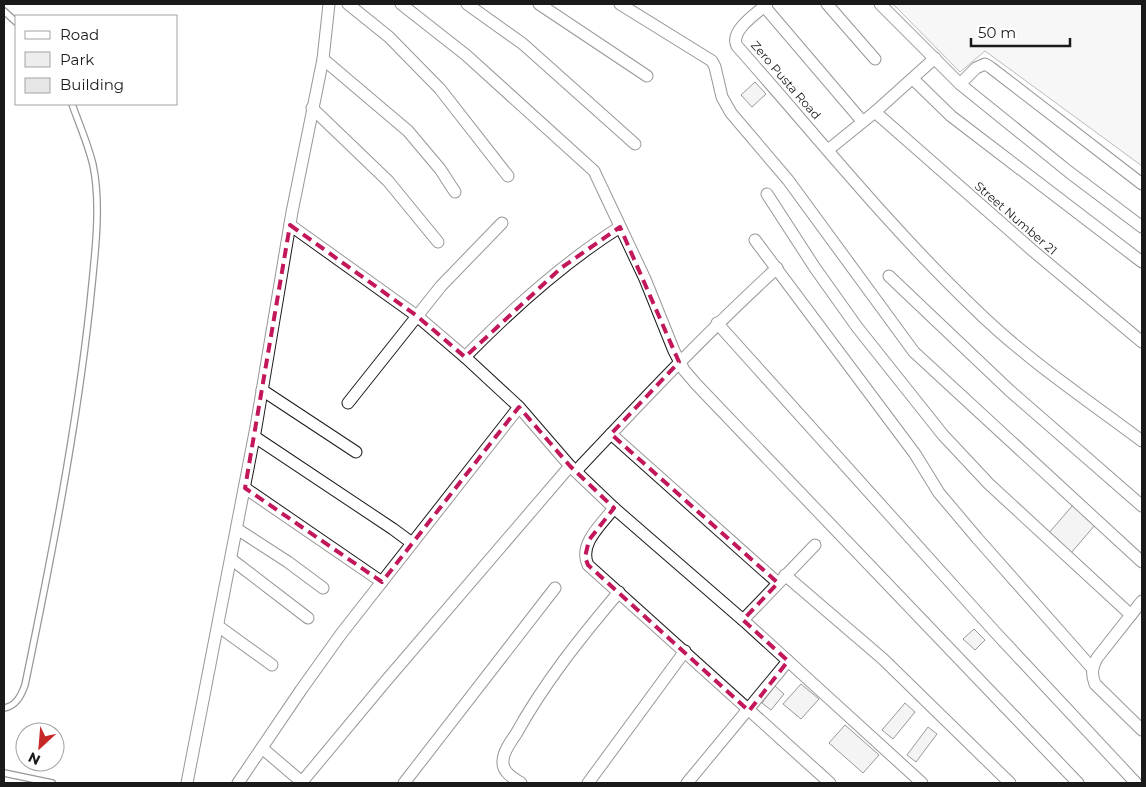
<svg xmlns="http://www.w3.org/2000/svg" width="1146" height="787" viewBox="0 0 1146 787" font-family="Montserrat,sans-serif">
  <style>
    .green { fill: #ededed; stroke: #6a6a6a }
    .building { fill: #e6e6e6; stroke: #1a1a1a }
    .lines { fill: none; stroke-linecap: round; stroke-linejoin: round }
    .lane-casing { stroke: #1a1a1a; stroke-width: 8 }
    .street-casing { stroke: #1a1a1a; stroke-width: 13 }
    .lane { stroke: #fff; stroke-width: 5.5 }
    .street { stroke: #fff; stroke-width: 11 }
    .marked { fill: none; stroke: #c2185b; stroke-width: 4; stroke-dasharray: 10 6; stroke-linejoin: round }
    .labels { text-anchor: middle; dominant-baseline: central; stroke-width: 4; stroke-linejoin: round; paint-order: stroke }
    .street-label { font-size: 12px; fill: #1a1a1a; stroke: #fff }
  </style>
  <rect width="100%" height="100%" fill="#fff"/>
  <path class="green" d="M 893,4 L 1142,4 L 1142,166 L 985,51 L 960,72 Z"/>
  <g class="building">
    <path d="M 755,82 L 766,94 L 752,107 L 741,95 Z"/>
    <path d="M 1073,505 L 1095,525 L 1071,553 L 1048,534 Z"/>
    <path d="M 974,629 L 985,640 L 975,650 L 963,639 Z"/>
    <path d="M 801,684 L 819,699 L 801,719 L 783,704 Z"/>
    <path d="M 775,686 L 784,694 L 771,710 L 762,703 Z"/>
    <path d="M 905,703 L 915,712 L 893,739 L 882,730 Z"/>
    <path d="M 845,725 L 879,755 L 863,773 L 829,743 Z"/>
    <path d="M 928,727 L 937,734 L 916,762 L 907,755 Z"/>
  </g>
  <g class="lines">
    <g class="lane-casing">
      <g id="lane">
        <path d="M 4,11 L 16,22"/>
        <path d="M 4,708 C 16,706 21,696 25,685 C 51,559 76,432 90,304 C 94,261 102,207 93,165 C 88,144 79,124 72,104"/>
        <path d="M 4,773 L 52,783"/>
      </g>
    </g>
    <g class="street-casing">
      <g id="street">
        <path d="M 348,4 L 389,37 L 440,89 L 508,176"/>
        <path d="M 401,4 L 466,55 L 594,171 L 645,279 L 674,351 L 684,370 L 696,384 L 1078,783"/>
        <path d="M 467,4 L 523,44 L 635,144"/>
        <path d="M 539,4 L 647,76"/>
        <path d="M 620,4 L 712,61 L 715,67 L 722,97 L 731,113 L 788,180 L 914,352 L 1142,562"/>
        <path d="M 767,4 C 757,13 729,31 737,46 C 816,135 890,228 976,310 C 1026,359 1086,399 1142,441"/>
        <path d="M 827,4 L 875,59"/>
        <path d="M 880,4 L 960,84 L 1069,172 L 1142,227"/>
        <path d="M 764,6 L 862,121"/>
        <path d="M 323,59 L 408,131 L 440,169 L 455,192"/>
        <path d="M 913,79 L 951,116 L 1142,262"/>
        <path d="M 960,84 L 976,68 L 985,64 L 990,67 L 1142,184"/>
        <path d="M 312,108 L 388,181 L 438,242"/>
        <path d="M 875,112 L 1032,250 L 1142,342"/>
        <path d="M 828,150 L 875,112 L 935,58"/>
        <path d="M 767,194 L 815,268 L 857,327 L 943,435 L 989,484 L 1131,615"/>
        <path d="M 290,225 L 417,316 L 465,357 L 519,407 L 570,466 L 614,508 L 743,620 L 922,783"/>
        <path d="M 755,240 L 915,454 L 939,493 L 977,538 L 1092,668"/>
        <path d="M 889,276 L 1009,390 L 1142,506"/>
        <path d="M 717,323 L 995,632 L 1136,783"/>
        <path d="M 465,357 C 513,308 563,263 620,227"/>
        <path d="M 262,390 L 356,452"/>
        <path d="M 348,403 L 441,286 L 502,223"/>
        <path d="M 611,434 L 778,583"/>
        <path d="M 255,437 L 393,529 L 412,543"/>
        <path d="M 576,471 C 641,402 706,333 777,268"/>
        <path d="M 245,488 L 382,582"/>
        <path d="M 614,508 C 602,524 578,544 588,565 L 830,783"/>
        <path d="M 237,529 L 288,562 L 323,588"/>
        <path d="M 231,559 L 308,618"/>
        <path d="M 785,575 L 883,659 L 1010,783"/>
        <path d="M 1142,601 L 1097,658 C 1092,668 1091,673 1095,684 L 1142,730"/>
        <path d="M 743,620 L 815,545"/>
        <path d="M 218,626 L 272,665"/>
        <path d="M 262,748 L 303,783"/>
        <path d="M 187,783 L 256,427 L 292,212 L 323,59 L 329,4"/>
        <path d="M 238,783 L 301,690 L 341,634 L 519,407"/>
        <path d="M 301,783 L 385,682 L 570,466"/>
        <path d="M 404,783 L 555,588"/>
        <path d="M 521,783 C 513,778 502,772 503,761 C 503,752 511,741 516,734 C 544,683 581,637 619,592"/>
        <path d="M 588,783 L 685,651"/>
        <path d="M 687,783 L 788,661"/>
      </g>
    </g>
    <use href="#lane" class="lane"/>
    <use href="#street" class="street"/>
  </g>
  <path d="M0 0H1146V787H0ZM 290,225 L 417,316 L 465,357 L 561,268 L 620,227 L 679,362 L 611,434 L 778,583 L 743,620 L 788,661 L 749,711 L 588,565 L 585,557 L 589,540 L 614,508 L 570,466 L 519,407 L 382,582 L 245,488 Z" fill="#fff" fill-opacity=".55" fill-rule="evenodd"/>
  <path class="marked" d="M 290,225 L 417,316 L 465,357 L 561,268 L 620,227 L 679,362 L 611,434 L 778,583 L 743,620 L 788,661 L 749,711 L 588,565 L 585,557 L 589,540 L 614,508 L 570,466 L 519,407 L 382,582 L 245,488 Z"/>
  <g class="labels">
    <g class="street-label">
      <text transform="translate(786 80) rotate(49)">Zero Pusta Road</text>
      <text transform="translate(1016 218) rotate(41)">Street Number 21</text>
    </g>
  </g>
  <rect width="1146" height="787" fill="none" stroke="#1a1a1a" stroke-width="10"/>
  <rect x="15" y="15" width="162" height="90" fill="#ffffff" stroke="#a3a3a3"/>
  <rect x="25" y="31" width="25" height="8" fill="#ffffff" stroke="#a3a3a3"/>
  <text x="60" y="40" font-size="15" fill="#1a1a1a">Road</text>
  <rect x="25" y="52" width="25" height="15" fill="#ededed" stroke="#a3a3a3"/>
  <text x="60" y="65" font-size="15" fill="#1a1a1a">Park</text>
  <rect x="25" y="78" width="25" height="15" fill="#e6e6e6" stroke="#a3a3a3"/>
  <text x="60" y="90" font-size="15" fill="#1a1a1a">Building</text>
  <g transform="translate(40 747) rotate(206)"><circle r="24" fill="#ffffff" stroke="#a3a3a3"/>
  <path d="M0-4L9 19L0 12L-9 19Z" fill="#c62828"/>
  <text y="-8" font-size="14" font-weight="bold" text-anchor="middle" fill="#1a1a1a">N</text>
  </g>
  <path d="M971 38v8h99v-8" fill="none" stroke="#1a1a1a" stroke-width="2.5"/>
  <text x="978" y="38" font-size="15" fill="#1a1a1a" stroke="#ffffff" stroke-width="4" paint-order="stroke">50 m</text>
</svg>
